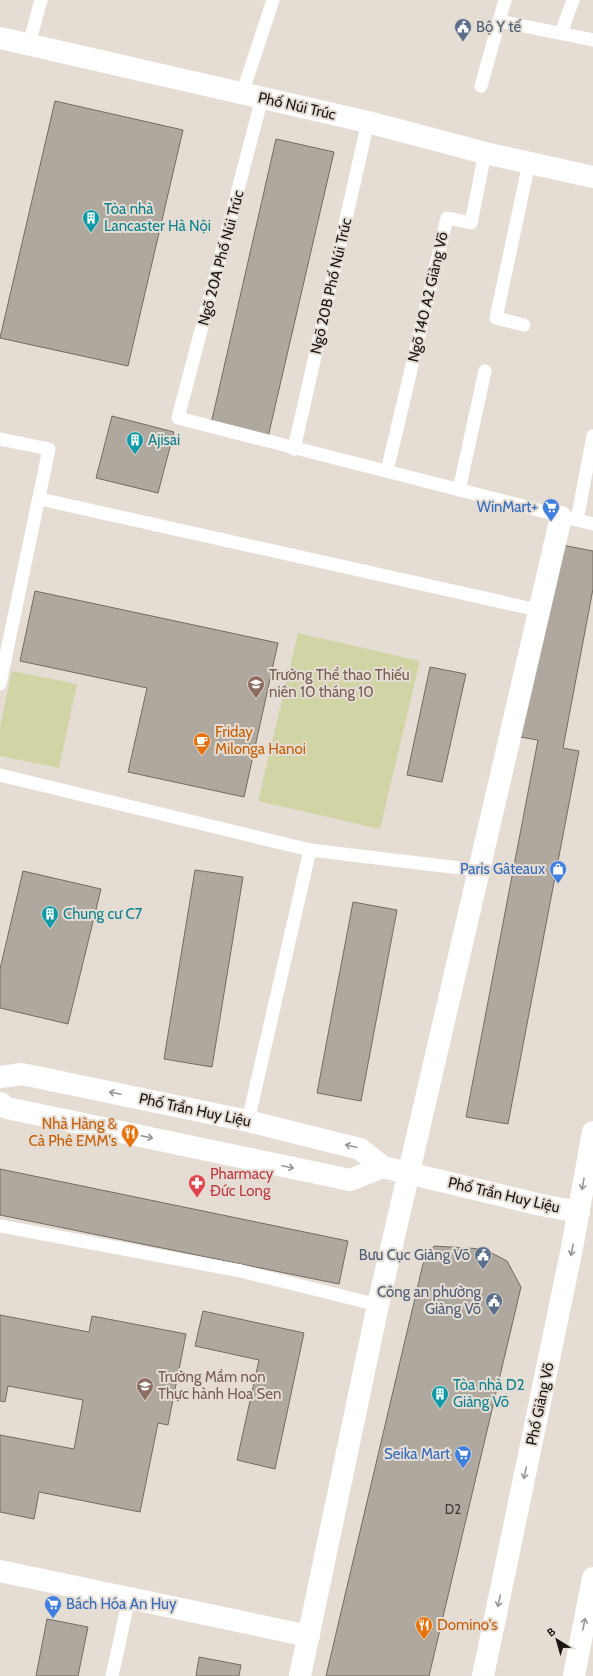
<svg xmlns="http://www.w3.org/2000/svg" width="593" height="1676" viewBox="0 0 593 1676" font-family="Cabin,sans-serif">
  <style>
    .green { fill: #d1d4a4 }
    .building { fill: #afa89f; stroke: #726c63 }
    .lines { fill: none; stroke-linecap: round; stroke-linejoin: round }
    .lane { stroke: #fff; stroke-width: 13 }
    .street { stroke: #fff; stroke-width: 22 }
    .secondary { stroke: #fff; stroke-width: 22 }
    .primary { stroke: #fff; stroke-width: 22 }
    .oneway { stroke: #989695 }
    .labels { text-anchor: middle; dominant-baseline: central; stroke-width: 4; stroke-linejoin: round; paint-order: stroke }
    .number-label { font-size: 13px; fill: #3e3a36 }
    .service-label { font-size: 15px; fill: #4e5e75; stroke: #e5ddd4; text-anchor: end }
    .street-label { font-size: 15px; fill: #191613; stroke: #e5ddd4 }
    .culture-label { font-size: 15px; fill: #0d838f; stroke: #e5ddd4; text-anchor: start }
    .shop-label { font-size: 15px; fill: #366cbe; stroke: #e5ddd4; text-anchor: end }
    .education-label { font-size: 15px; fill: #785e54; stroke: #e5ddd4; text-anchor: start }
    .food-label { font-size: 15px; fill: #c56008; stroke: #e5ddd4; text-anchor: start }
    .health-label { font-size: 15px; fill: #be3a42; stroke: #e5ddd4; text-anchor: start }
  </style>
  <rect width="100%" height="100%" fill="#e5ddd4"/>
  <g class="green">
    <path d="M 298,633 L 420,661 L 380,829 L 258,801 Z"/>
    <path d="M 12,671 L 77,684 L 59,768 L 0,756 L 0,727 Z"/>
  </g>
  <g class="building">
    <path d="M 55,101 L 183,130 L 128,366 L 0,338 Z"/>
    <path d="M 276,139 L 334,152 L 268,437 L 211,424 Z"/>
    <path d="M 112,416 L 174,432 L 158,493 L 96,478 Z"/>
    <path d="M 557,544 L 593,551 L 593,589 L 563,748 L 579,751 L 508,1124 L 466,1117 L 538,740 L 520,737 Z"/>
    <path d="M 35,591 L 278,643 L 244,797 L 128,772 L 147,688 L 20,661 Z"/>
    <path d="M 430,667 L 466,674 L 442,782 L 407,775 Z"/>
    <path d="M 195,870 L 243,877 L 212,1067 L 164,1059 Z"/>
    <path d="M 23,871 L 101,889 L 68,1024 L 0,1008 L 0,969 Z"/>
    <path d="M 353,902 L 397,910 L 361,1101 L 317,1093 Z"/>
    <path d="M 0,1169 L 348,1241 L 339,1284 L 0,1215 Z"/>
    <path d="M 434,1246 L 484,1249 L 507,1261 L 521,1287 L 429,1676 L 326,1676 L 423,1264 Z"/>
    <path d="M 203,1311 L 304,1333 L 275,1469 L 237,1460 L 259,1360 L 195,1346 Z"/>
    <path d="M 0,1315 L 89,1332 L 92,1316 L 186,1334 L 168,1425 L 158,1423 L 140,1512 L 39,1492 L 34,1519 L 0,1512 L 0,1435 L 74,1449 L 83,1400 L 8,1386 L 5,1402 L 0,1401 Z"/>
    <path d="M 47,1619 L 88,1627 L 78,1676 L 36,1676 Z"/>
    <path d="M 199,1657 L 241,1665 L 239,1676 L 196,1676 Z"/>
  </g>
  <g class="lines">
    <g class="lane">
      <path d="M 499,21 L 593,40"/>
      <path d="M 561,33 L 573,0"/>
      <path d="M 29,44 L 41,0"/>
      <path d="M 481,86 L 505,0"/>
      <path d="M 242,94 L 273,0"/>
      <path d="M 262,98 L 178,418 L 593,524"/>
      <path d="M 524,325 L 496,318 L 529,163"/>
      <path d="M 0,439 L 49,449 L 0,684"/>
      <path d="M 294,449 L 368,122"/>
      <path d="M 387,471 L 447,218 L 471,223 L 485,153"/>
      <path d="M 459,490 L 485,371"/>
      <path d="M 40,499 L 538,610"/>
      <path d="M 577,520 L 593,436"/>
      <path d="M 0,775 L 310,850 L 477,870"/>
      <path d="M 248,1121 L 310,850"/>
      <path d="M 0,1226 L 241,1271 L 378,1305"/>
      <path d="M 112,1676 L 129,1598"/>
    </g>
    <g class="street">
      <path d="M 0,1077 L 22,1074 L 248,1121 L 360,1149 L 383,1167 L 541,1205 L 579,1212"/>
      <path d="M 0,1103 L 7,1108 L 350,1180 L 383,1167"/>
      <path d="M 0,1571 L 309,1636"/>
      <path d="M 300,1676 L 378,1305 L 561,517"/>
    </g>
    <path class="secondary" d="M 0,38 L 368,122 L 485,153 L 593,177"/>
    <g class="primary">
      <path d="M 483,1676 L 572,1248 L 593,1132"/>
      <path d="M 574,1676 L 593,1578"/>
    </g>
  </g>
  <defs><path id="oneway-shaft" d="M-6 0H5M1.5-3L5.5 0L1.5 3" fill="none" stroke-width="1.6" stroke-linecap="round" stroke-linejoin="round"/></defs>
  <g class="oneway">
    <use href="#oneway-shaft" transform="translate(115 1093) rotate(-168)"/>
    <use href="#oneway-shaft" transform="translate(147 1137) rotate(12)"/>
    <use href="#oneway-shaft" transform="translate(351 1146) rotate(-166)"/>
    <use href="#oneway-shaft" transform="translate(288 1167) rotate(12)"/>
    <use href="#oneway-shaft" transform="translate(583 1184) rotate(100)"/>
    <use href="#oneway-shaft" transform="translate(572 1250) rotate(101)"/>
    <use href="#oneway-shaft" transform="translate(525 1473) rotate(102)"/>
    <use href="#oneway-shaft" transform="translate(499 1601) rotate(102)"/>
    <use href="#oneway-shaft" transform="translate(584 1624) rotate(-79)"/>
  </g>
  <defs>
    <g id="civic-pin" transform="scale(0.9)"><path d="M0 17L-7.5 6A9.5 9.5 0 1 1 7.5 6Z" fill="#5c6f8a" stroke="#e5ddd4"/><path d="M-.6-6.5H3V-4.5H.6V-3L4-1V1h2V6H-6V1h2V-1L-.6-3ZM-1.2 2.5V6h2.4V2.5Z" fill="#fff"/></g>
    <g id="building-pin" transform="scale(0.9)"><path d="M0 17L-7.5 6A9.5 9.5 0 1 1 7.5 6Z" fill="#0f9aa8" stroke="#e5ddd4"/><path d="M-4-6H4V6H1V3H-1V6H-4ZM-2.5-4.3h1.7v1.8h-1.7ZM.8-4.3h1.7v1.8H.8ZM-2.5-1h1.7V.8h-1.7ZM.8-1h1.7V.8H.8Z" fill="#fff"/></g>
    <g id="supermarket-pin" transform="scale(0.9)"><path d="M0 17L-7.5 6A9.5 9.5 0 1 1 7.5 6Z" fill="#3f7fe0" stroke="#e5ddd4"/><path d="M-6-5.5h2.5l.6 2H6L4.5 2H-2.5L-4.4-4H-6ZM-1.5 3.2a1.3 1.3 0 1 0 .1 0ZM3 3.2a1.3 1.3 0 1 0 .1 0Z" fill="#fff"/></g>
    <g id="school-pin" transform="scale(0.9)"><path d="M0 17L-7.5 6A9.5 9.5 0 1 1 7.5 6Z" fill="#8d6e63" stroke="#e5ddd4"/><path d="M0-5L7-2L0 1L-7-2ZM-4 1L0 2.5L4 1V4Q0 6-4 4Z" fill="#fff"/></g>
    <g id="cafe-pin" transform="scale(0.9)"><path d="M0 17L-7.5 6A9.5 9.5 0 1 1 7.5 6Z" fill="#e8710a" stroke="#e5ddd4"/><path d="M-5.5-4.5H6V0H3Q3 3.5 0 3.5H-2.5Q-5.5 3.5-5.5 0ZM3-3.2v2h1.7v-2ZM-6 4.5H4V6H-6Z" fill="#fff"/></g>
    <g id="shop-pin" transform="scale(0.9)"><path d="M0 17L-7.5 6A9.5 9.5 0 1 1 7.5 6Z" fill="#3f7fe0" stroke="#e5ddd4"/><path d="M-5-2.5h2.3a2.7 3.5 0 0 1 5.4 0H5L5.5 6h-11ZM-1.5-2.5h3a1.5 2.3 0 0 0-3 0Z" fill="#fff"/></g>
    <g id="restaurant-pin" transform="scale(0.9)"><path d="M0 17L-7.5 6A9.5 9.5 0 1 1 7.5 6Z" fill="#e8710a" stroke="#e5ddd4"/><path d="M-5-6h1v4h1v-4h1v4h1v-4h1v5L-1.5 .5V6h-2V.5L-5-1ZM5-6V6H3V1.5H1.5Q1.5-4 5-6Z" fill="#fff"/></g>
    <g id="pharmacy-pin" transform="scale(0.9)"><path d="M0 17L-7.5 6A9.5 9.5 0 1 1 7.5 6Z" fill="#e0444e" stroke="#e5ddd4"/><path d="M-2-6h4v4h4v4h-4v4h-4v-4h-4v-4h4Z" fill="#fff"/></g>
  </defs>
  <g fill-rule="evenodd">
    <use href="#civic-pin" x="463" y="27"/>
    <use href="#building-pin" x="91" y="218"/>
    <use href="#building-pin" x="135" y="440"/>
    <use href="#supermarket-pin" x="551" y="507"/>
    <use href="#school-pin" x="256" y="684"/>
    <use href="#cafe-pin" x="202" y="741"/>
    <use href="#shop-pin" x="558" y="869"/>
    <use href="#building-pin" x="50" y="914"/>
    <use href="#restaurant-pin" x="130" y="1133"/>
    <use href="#pharmacy-pin" x="197" y="1183"/>
    <use href="#civic-pin" x="483" y="1255"/>
    <use href="#civic-pin" x="494" y="1301"/>
    <use href="#school-pin" x="145" y="1386"/>
    <use href="#building-pin" x="440" y="1394"/>
    <use href="#supermarket-pin" x="463" y="1454"/>
    <use href="#supermarket-pin" x="53" y="1604"/>
    <use href="#restaurant-pin" x="424" y="1625"/>
  </g>
  <g class="labels">
    <g class="number-label">
      <text x="453" y="1509">D2</text>
    </g>
    <g class="service-label">
      <text x="476" y="27" text-anchor="start">Bộ Y tế</text>
      <text x="470" y="1255">Bưu Cục Giảng Võ</text>
      <text x="481" y="1292">Công an phường<tspan x="481" dy="17">Giảng Võ</tspan></text>
    </g>
    <g class="street-label">
      <text transform="translate(297 106) rotate(13)">Phố Núi Trúc</text>
      <text transform="translate(221 258) rotate(-75)">Ngõ 20A Phố Núi Trúc</text>
      <text transform="translate(331 286) rotate(-77)">Ngõ 20B Phố Núi Trúc</text>
      <text transform="translate(428 297) rotate(-77)">Ngõ 140 A2 Giảng Võ</text>
      <text transform="translate(195 1110) rotate(12)">Phố Trần Huy Liệu</text>
      <text transform="translate(504 1195) rotate(13)">Phố Trần Huy Liệu</text>
      <text transform="translate(540 1404) rotate(-78)">Phố Giảng Võ</text>
    </g>
    <g class="culture-label">
      <text x="104" y="209">Tòa nhà<tspan x="104" dy="17">Lancaster Hà Nội</tspan></text>
      <text x="148" y="440">Ajisai</text>
      <text x="63" y="914">Chung cư C7</text>
      <text x="453" y="1385">Tòa nhà D2<tspan x="453" dy="17">Giảng Võ</tspan></text>
    </g>
    <g class="shop-label">
      <text x="538" y="507">WinMart+</text>
      <text x="545" y="869">Paris Gâteaux</text>
      <text x="450" y="1454">Seika Mart</text>
      <text x="66" y="1604" text-anchor="start">Bách Hóa An Huy</text>
    </g>
    <g class="education-label">
      <text x="269" y="675">Trường Thể thao Thiếu<tspan x="269" dy="17">niên 10 tháng 10</tspan></text>
      <text x="158" y="1377">Trường Mầm non<tspan x="158" dy="17">Thực hành Hoa Sen</tspan></text>
    </g>
    <g class="food-label">
      <text x="215" y="732">Friday<tspan x="215" dy="17">Milonga Hanoi</tspan></text>
      <text x="117" y="1124" text-anchor="end">Nhà Hàng &amp;<tspan x="117" dy="17">Cà Phê EMM's</tspan></text>
      <text x="437" y="1625">Domino's</text>
    </g>
    <g class="health-label">
      <text x="210" y="1174">Pharmacy<tspan x="210" dy="17">Đức Long</tspan></text>
    </g>
  </g>
  <g transform="translate(557 1640) rotate(323)" stroke="#e5ddd4" stroke-width="3" paint-order="stroke">
  <path d="M0-3L7 15L0 10L-7 15Z" fill="#191613"/>
  <text y="-6" font-size="11" font-weight="bold" text-anchor="middle" fill="#191613">B</text>
  </g>
</svg>
